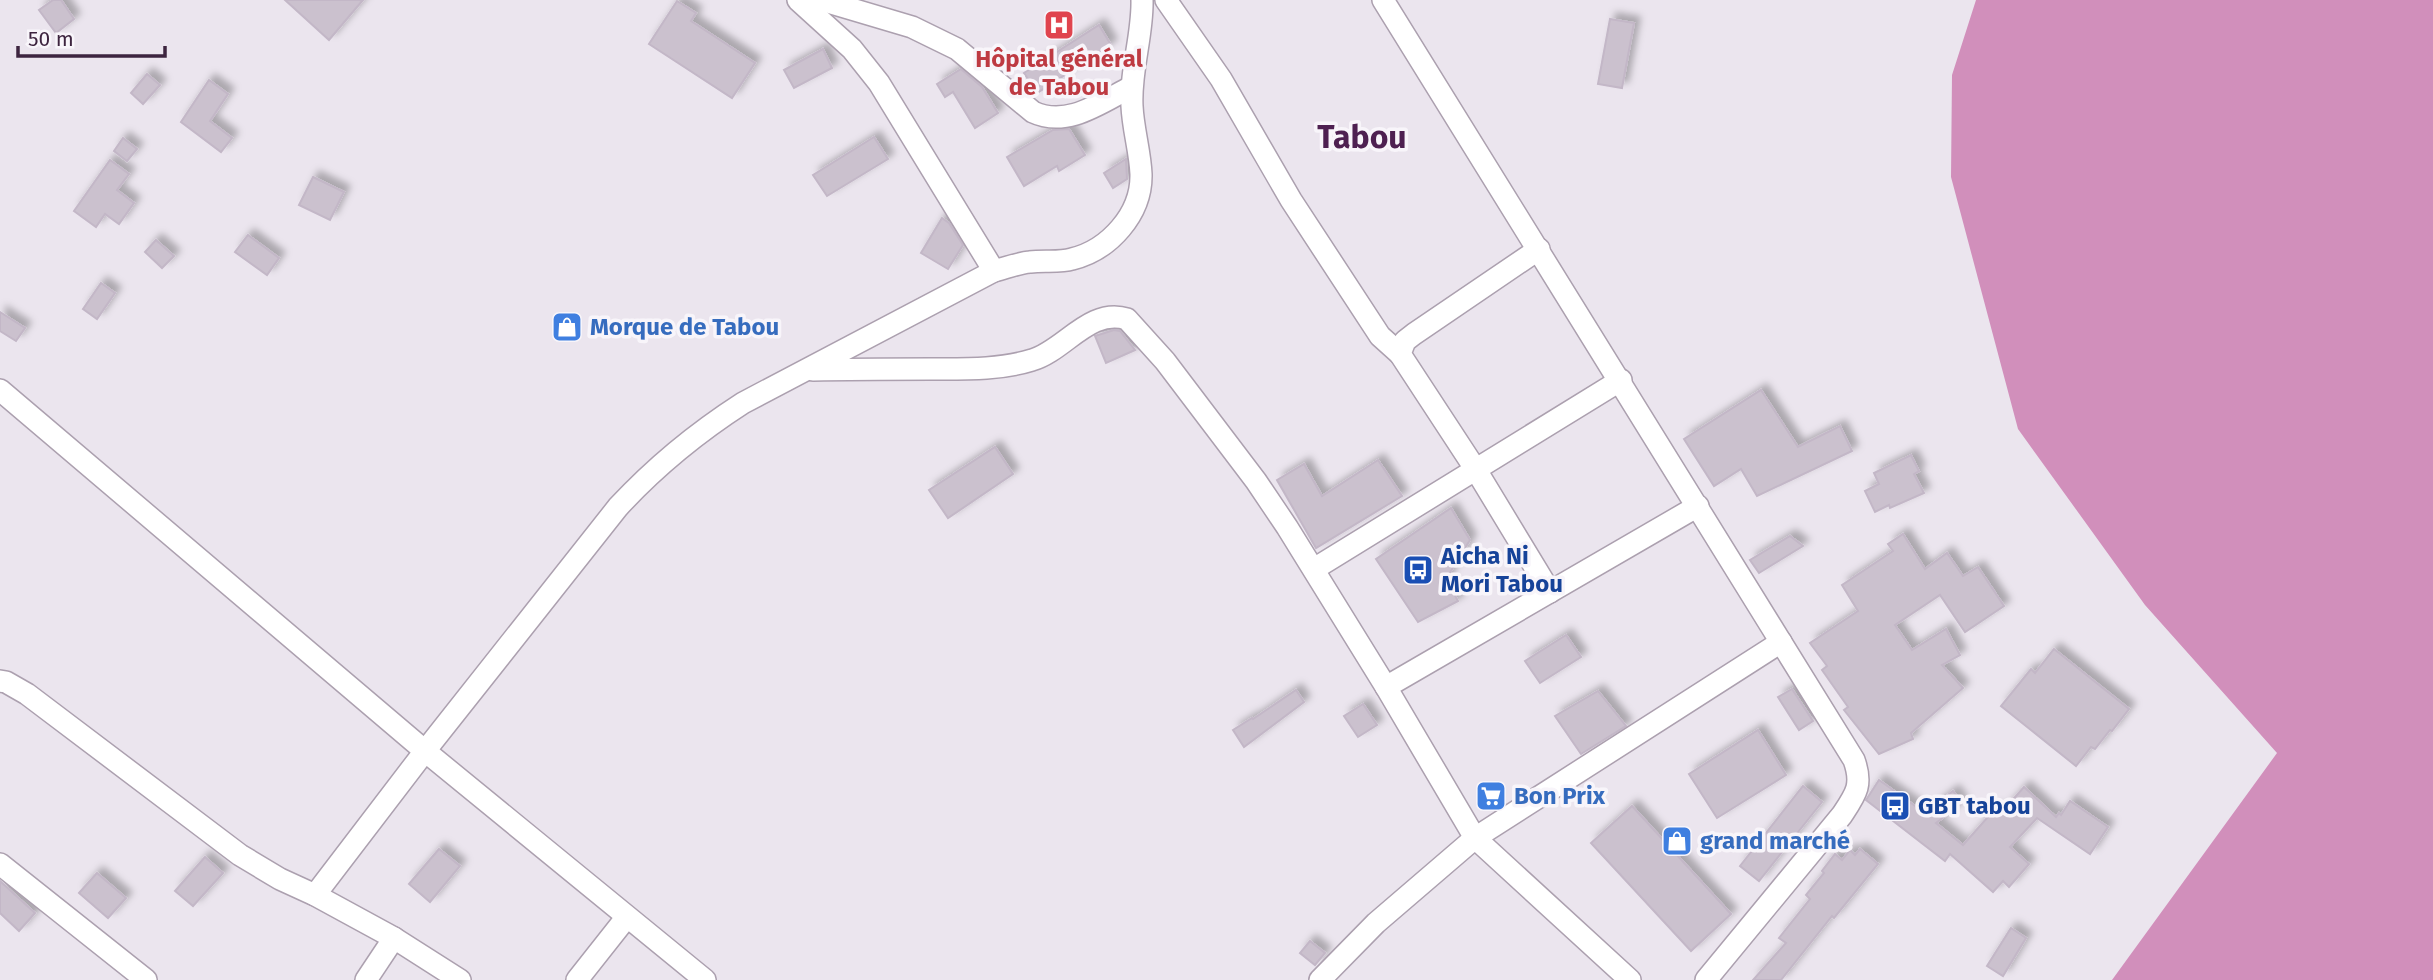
<svg xmlns="http://www.w3.org/2000/svg" width="2433" height="980" viewBox="0 0 2433 980" font-family="'Fira Sans',sans-serif">
  <style>
    .water { fill: #d18fbb }
    .building { fill: #cbc1ce; stroke: #c3b7c7; stroke-width: 2; filter: url(#shadow) }
    .lines { fill: none; stroke-linecap: round; stroke-linejoin: round }
    .minor-casing { stroke: #aca0af; stroke-width: 24 }
    .minor { stroke: #fff; stroke-width: 21 }
    .labels { text-anchor: middle; dominant-baseline: central; stroke-width: 7; stroke-linejoin: round; paint-order: stroke }
    .health-label { font-size: 24px; font-weight: bold; fill: #be3a42; stroke: #f8f5fa }
    .shop-label { font-size: 24px; font-weight: bold; fill: #366cbe; stroke: #f8f5fa; text-anchor: start }
    .transit-label { font-size: 24px; font-weight: bold; fill: #164399; stroke: #f8f5fa; text-anchor: start }
    .district-label { font-size: 32px; font-weight: bold; fill: #4e2051; stroke: #f8f5fa }
  </style>
  <defs>
    <filter id="shadow"><feDropShadow dx="6" dy="-6" stdDeviation="3.5" flood-color="#0004"/></filter>
  </defs>
  <rect width="100%" height="100%" fill="#ebe5ee"/>
  <path class="water" d="M 1976,0 L 2433,0 L 2433,980 L 2112,980 L 2277,753 L 2145,605 L 2018,429 L 1951,177 L 1952,75 Z"/>
  <g class="building">
    <path d="M 53,0 L 61,0 L 74,19 L 56,33 L 39,10 Z"/>
    <path d="M 285,0 L 363,0 L 329,40 Z"/>
    <path d="M 677,1 L 696,13 L 691,21 L 755,63 L 732,98 L 649,44 Z"/>
    <path d="M 1610,19 L 1634,23 L 1622,88 L 1598,84 Z"/>
    <path d="M 1099,25 L 1111,45 L 1037,93 L 1024,73 Z"/>
    <path d="M 823,49 L 832,68 L 794,88 L 784,70 Z"/>
    <path d="M 961,69 L 982,87 L 998,113 L 975,128 L 953,92 L 945,97 L 937,84 Z"/>
    <path d="M 147,74 L 160,85 L 143,104 L 131,93 Z"/>
    <path d="M 209,80 L 228,94 L 210,121 L 232,138 L 221,152 L 181,122 Z"/>
    <path d="M 1069,129 L 1085,155 L 1059,171 L 1057,166 L 1024,186 L 1007,157 L 1053,130 Z"/>
    <path d="M 874,137 L 888,159 L 827,196 L 813,175 Z"/>
    <path d="M 123,138 L 137,149 L 127,161 L 114,151 Z"/>
    <path d="M 1126,159 L 1127,179 L 1113,188 L 1104,173 Z"/>
    <path d="M 110,160 L 129,174 L 117,190 L 134,203 L 119,224 L 105,214 L 96,227 L 74,211 Z"/>
    <path d="M 313,177 L 344,192 L 330,220 L 299,205 Z"/>
    <path d="M 942,218 L 949,223 L 963,245 L 948,269 L 921,253 Z"/>
    <path d="M 248,235 L 279,258 L 267,275 L 235,252 Z"/>
    <path d="M 156,240 L 174,256 L 162,268 L 145,252 Z"/>
    <path d="M 101,283 L 115,293 L 97,319 L 83,309 Z"/>
    <path d="M 0,312 L 25,328 L 16,341 L 0,331 Z"/>
    <path d="M 1114,330 L 1120,331 L 1135,350 L 1106,363 L 1095,336 Z"/>
    <path d="M 1761,390 L 1798,447 L 1840,426 L 1852,451 L 1757,496 L 1741,469 L 1714,486 L 1684,439 Z"/>
    <path d="M 995,447 L 1013,474 L 948,518 L 929,490 Z"/>
    <path d="M 1911,455 L 1919,471 L 1914,474 L 1924,493 L 1890,508 L 1889,505 L 1875,512 L 1865,491 L 1879,484 L 1874,473 Z"/>
    <path d="M 1378,460 L 1402,496 L 1316,548 L 1277,480 L 1304,464 L 1322,496 Z"/>
    <path d="M 1451,508 L 1470,540 L 1446,579 L 1458,601 L 1418,622 L 1376,559 Z"/>
    <path d="M 1903,534 L 1925,569 L 1947,553 L 1963,576 L 1978,567 L 2004,606 L 1965,632 L 1940,595 L 1895,625 L 1912,650 L 1946,629 L 1960,655 L 1942,665 L 1963,688 L 1911,733 L 1913,739 L 1879,754 L 1844,710 L 1848,707 L 1822,670 L 1827,666 L 1810,643 L 1858,611 L 1842,585 L 1893,551 L 1888,544 Z"/>
    <path d="M 1790,536 L 1803,546 L 1759,573 L 1750,560 Z"/>
    <path d="M 1566,635 L 1581,657 L 1540,683 L 1525,661 Z"/>
    <path d="M 2054,649 L 2129,709 L 2112,731 L 2110,730 L 2095,749 L 2091,747 L 2076,766 L 2001,706 L 2031,669 L 2035,673 Z"/>
    <path d="M 1792,689 L 1813,721 L 1799,730 L 1778,697 Z"/>
    <path d="M 1296,690 L 1304,702 L 1244,747 L 1233,730 L 1252,718 L 1253,719 Z"/>
    <path d="M 1598,691 L 1626,726 L 1581,754 L 1555,716 Z"/>
    <path d="M 1363,704 L 1377,725 L 1358,737 L 1344,716 Z"/>
    <path d="M 1758,730 L 1786,775 L 1717,818 L 1689,774 Z"/>
    <path d="M 1879,780 L 1925,813 L 1953,791 L 1962,803 L 1936,823 L 1963,845 L 1995,809 L 2000,814 L 2024,787 L 2056,817 L 2059,813 L 2061,815 L 2070,801 L 2108,827 L 2090,854 L 2037,818 L 2010,847 L 2029,864 L 2009,887 L 2003,881 L 1993,892 L 1950,854 L 1945,861 L 1866,800 Z"/>
    <path d="M 1803,786 L 1822,802 L 1759,881 L 1740,866 Z"/>
    <path d="M 1632,806 L 1731,914 L 1691,951 L 1591,843 Z"/>
    <path d="M 439,849 L 460,866 L 430,902 L 409,884 Z"/>
    <path d="M 1860,849 L 1878,864 L 1834,918 L 1832,916 L 1781,980 L 1753,980 L 1786,943 L 1779,938 L 1810,899 L 1806,895 L 1824,873 L 1822,871 L 1835,854 L 1842,860 L 1850,850 L 1855,855 Z"/>
    <path d="M 205,857 L 223,873 L 193,906 L 175,891 Z"/>
    <path d="M 97,873 L 126,898 L 108,918 L 79,893 Z"/>
    <path d="M 0,881 L 35,913 L 19,931 L 0,913 Z"/>
    <path d="M 2011,928 L 2026,938 L 2003,976 L 1987,966 Z"/>
    <path d="M 1310,941 L 1325,953 L 1315,965 L 1300,953 Z"/>
  </g>
  <g class="lines">
    <g class="minor-casing">
      <g id="minor">
        <path d="M 798,0 L 852,49 L 879,83 L 994,271"/>
        <path d="M 821,0 L 912,27 L 957,49 L 1033,112 C 1067,128 1100,103 1131,87"/>
        <path d="M 1166,0 L 1221,79 L 1291,200 L 1380,336 L 1400,354"/>
        <path d="M 1383,0 L 1854,760 C 1863,785 1856,794 1842,815 L 1706,980"/>
        <path d="M 1539,249 L 1414,334 L 1405,341 L 1400,354 L 1476,470 L 1550,592"/>
        <path d="M 813,370 C 853,369 892,369 931,369 C 965,369 1000,370 1032,360 C 1064,351 1090,307 1127,319 L 1165,361 L 1256,481 L 1287,527 L 1386,687 L 1475,838 L 1630,980"/>
        <path d="M 0,390 L 425,751 L 705,980"/>
        <path d="M 1314,569 L 1621,380"/>
        <path d="M 0,681 L 6,682 L 27,694 L 240,855 L 280,879 L 315,895 L 394,938 L 460,980"/>
        <path d="M 1386,687 L 1698,506"/>
        <path d="M 0,864 L 146,980"/>
        <path d="M 315,895 L 425,751 L 618,507 C 655,467 698,432 743,403 L 994,271 C 1006,268 1018,263 1030,262 C 1044,260 1059,263 1072,259 C 1109,250 1142,214 1141,174 C 1140,151 1133,129 1132,106 C 1130,70 1143,35 1142,0"/>
        <path d="M 366,980 L 394,938"/>
        <path d="M 577,980 L 626,918"/>
        <path d="M 1320,980 L 1376,923 L 1475,838 L 1781,642"/>
      </g>
    </g>
    <use href="#minor" class="minor"/>
  </g>
  <defs>
    <g id="hospital-square" transform="scale(1.575)"><rect x="-9" y="-9" width="18" height="18" rx="4" fill="#e0444e" stroke="#f8f5fa"/><path d="M-5-5h3v3.5h4V-5h3V5h-3V1.5h-4V5h-3Z" fill="#fff"/></g>
    <g id="shop-square" transform="scale(1.575)"><rect x="-9" y="-9" width="18" height="18" rx="4" fill="#3f7fe0" stroke="#f8f5fa"/><path d="M-5-2.5h2.3a2.7 3.5 0 0 1 5.4 0H5L5.5 6h-11ZM-1.5-2.5h3a1.5 2.3 0 0 0-3 0Z" fill="#fff"/></g>
    <g id="bus-square" transform="scale(1.575)"><rect x="-9" y="-9" width="18" height="18" rx="4" fill="#1a4fb4" stroke="#f8f5fa"/><path d="M-5-6H5V4H4V6H2V4H-2V6H-4V4H-5ZM-3.5-4V0h7V-4ZM-3.5 1.2v1.5H-2V1.2ZM2 1.2v1.5H3.5V1.2Z" fill="#fff"/></g>
    <g id="supermarket-square" transform="scale(1.575)"><rect x="-9" y="-9" width="18" height="18" rx="4" fill="#3f7fe0" stroke="#f8f5fa"/><path d="M-6-5.5h2.5l.6 2H6L4.5 2H-2.5L-4.4-4H-6ZM-1.5 3.2a1.3 1.3 0 1 0 .1 0ZM3 3.2a1.3 1.3 0 1 0 .1 0Z" fill="#fff"/></g>
  </defs>
  <g fill-rule="evenodd">
    <use href="#hospital-square" x="1059" y="25"/>
    <use href="#shop-square" x="567" y="327"/>
    <use href="#bus-square" x="1418" y="570"/>
    <use href="#supermarket-square" x="1491" y="796"/>
    <use href="#bus-square" x="1895" y="806"/>
    <use href="#shop-square" x="1677" y="841"/>
  </g>
  <g class="labels">
    <g class="health-label">
      <text x="1059" y="59">Hôpital général<tspan x="1059" dy="28">de Tabou</tspan></text>
    </g>
    <g class="shop-label">
      <text x="590" y="327">Morque de Tabou</text>
      <text x="1514" y="796">Bon Prix</text>
      <text x="1700" y="841">grand marché</text>
    </g>
    <g class="transit-label">
      <text x="1441" y="556">Aicha Ni<tspan x="1441" dy="28">Mori Tabou</tspan></text>
      <text x="1918" y="806">GBT tabou</text>
    </g>
    <g class="district-label">
      <text x="1362" y="137">Tabou</text>
    </g>
  </g>
  <path d="M18 46v10h147v-10" fill="none" stroke="#3d243f" stroke-width="3.5"/>
  <text x="28" y="46" font-size="21" fill="#3d243f" stroke="#f8f5fa" stroke-width="5" paint-order="stroke">50 m</text>
</svg>
